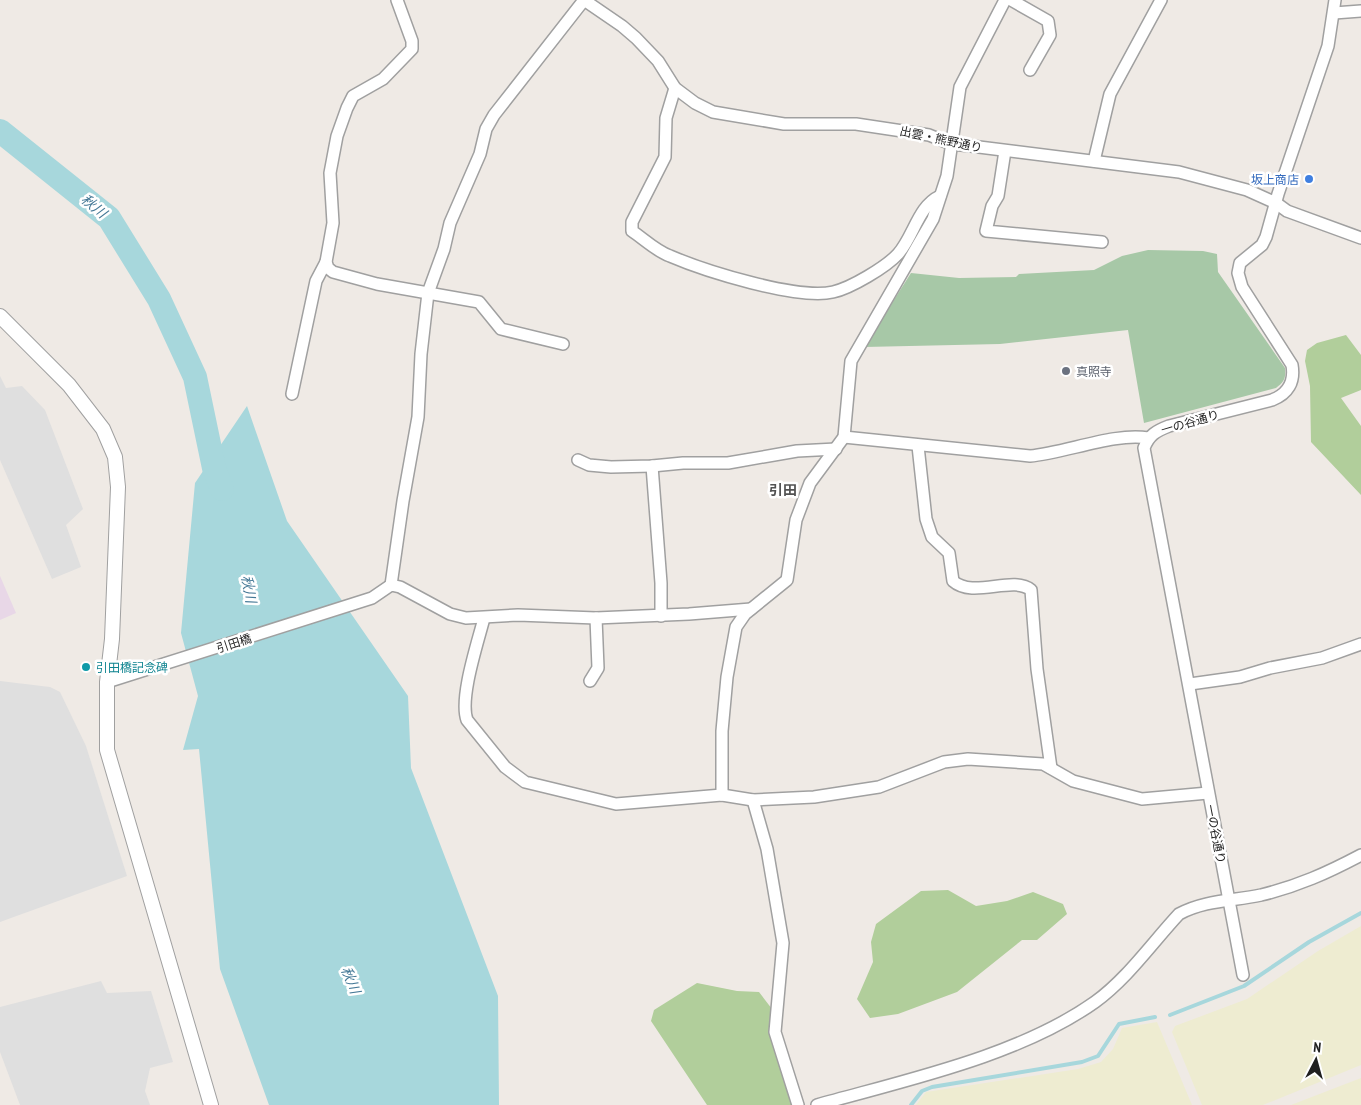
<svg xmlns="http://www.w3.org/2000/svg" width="1361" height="1105" viewBox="0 0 1361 1105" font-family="'PT Sans Narrow','Noto Sans JP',sans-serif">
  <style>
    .industrial { fill: #e8d7e7 }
    .farmland { fill: #eeecd1 }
    .forest { fill: #b1ce9b }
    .cemetery { fill: #a7c8a7 }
    .parking { fill: #dfdfdf }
    .water { fill: #a7d7dc }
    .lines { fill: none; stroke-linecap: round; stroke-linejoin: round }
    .stream { stroke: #a7d7dc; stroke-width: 4 }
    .river { stroke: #a7d7dc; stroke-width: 24 }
    .minor-casing { stroke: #a0a0a0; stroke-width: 14 }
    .tertiary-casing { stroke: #a0a0a0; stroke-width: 16 }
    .minor { stroke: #fff; stroke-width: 11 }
    .tertiary { stroke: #fff; stroke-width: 14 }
    .shop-dot { fill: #3f7fe0; stroke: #fff; stroke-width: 2 }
    .worship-dot { fill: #6b7280; stroke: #fff; stroke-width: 2 }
    .culture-dot { fill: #0f9aa8; stroke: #fff; stroke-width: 2 }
    .labels { text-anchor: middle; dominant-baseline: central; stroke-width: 5; stroke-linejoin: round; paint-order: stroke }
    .street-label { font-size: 12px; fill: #1f1f1f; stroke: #fff }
    .shop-label { font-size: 12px; fill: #366cbe; stroke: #fff; text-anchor: end }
    .worship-label { font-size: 12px; fill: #5b616d; stroke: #fff; text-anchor: start }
    .culture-label { font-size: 12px; fill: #0d838f; stroke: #fff; text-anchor: start }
    .water-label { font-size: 14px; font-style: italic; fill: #447896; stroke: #fff }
    .neighbourhood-label { font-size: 14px; font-weight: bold; fill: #525252; stroke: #fff }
  </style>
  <rect width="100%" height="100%" fill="#efeae5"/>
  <path class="industrial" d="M 0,576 L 16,613 L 0,620 Z"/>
  <g class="farmland">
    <path d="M 1361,926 L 1361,1065 L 1263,1105 L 1202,1105 L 1172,1032 L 1175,1026 L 1247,999 L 1318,951 Z"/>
    <path d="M 1157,1022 L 1192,1105 L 916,1105 L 926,1092 L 1078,1069 L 1101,1062 L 1113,1049 L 1122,1028 Z"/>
    <path d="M 1361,1078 L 1361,1105 L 1291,1105 Z"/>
  </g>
  <g class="forest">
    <path d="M 1346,335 L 1361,355 L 1361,390 L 1341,398 L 1361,426 L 1361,495 L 1311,442 L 1310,386 L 1305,361 L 1307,350 L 1317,343 Z"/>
    <path d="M 948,890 L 976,906 L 1007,901 L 1033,892 L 1063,904 L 1067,914 L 1037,940 L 1022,940 L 957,992 L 898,1014 L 870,1018 L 857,999 L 873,962 L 871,942 L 876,924 L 921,891 Z"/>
    <path d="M 697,983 L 737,991 L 759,992 L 772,1009 L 776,1056 L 792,1105 L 707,1105 L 651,1021 L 654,1010 Z"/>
  </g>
  <path class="cemetery" d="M 1148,250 L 1203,251 L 1217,254 L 1218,272 L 1285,368 C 1286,379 1284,382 1276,388 L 1144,423 L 1128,330 L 1000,344 L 864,347 L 911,273 L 959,278 L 1016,277 L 1019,274 L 1094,270 L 1122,256 Z"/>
  <g class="parking">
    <path d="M 0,376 L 6,388 L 22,386 L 45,410 L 83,509 L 66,525 L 81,567 L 52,579 L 0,460 Z"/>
    <path d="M 0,681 L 50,687 L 60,692 L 86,746 L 127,876 L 0,922 Z"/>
    <path d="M 101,981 L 107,993 L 151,991 L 173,1062 L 150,1068 L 145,1091 L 150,1105 L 20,1105 L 0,1052 L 0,1007 Z"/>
  </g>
  <path class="water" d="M 247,406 L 287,521 L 408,696 L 411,768 L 498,996 L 499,1105 L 269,1105 L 220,969 L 199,749 L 183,750 L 198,696 L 181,633 L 195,483 Z"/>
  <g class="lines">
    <g class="stream">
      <path d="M 1170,1015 L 1244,986 L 1309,942 L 1361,913"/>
      <path d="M 911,1105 L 922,1091 L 932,1087 L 1082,1062 L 1098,1056 L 1119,1024 L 1155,1017"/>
    </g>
    <path class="river" d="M 0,131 L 109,218 L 159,299 L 195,377 L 214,468 L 222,489"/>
    <g class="minor-casing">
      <g id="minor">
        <path d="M 397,0 L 412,41 L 412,49 L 383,79 L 353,96 L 347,108 L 337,136 L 330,173 L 333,223 L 326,262 L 328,268 L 333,272 L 377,284 L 479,302 L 501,329 L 563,344"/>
        <path d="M 584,0 L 622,26 L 636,38 L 658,61 L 675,88 L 695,103 L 713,112 L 784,124 L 856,124 L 929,135 L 951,144 L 971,146 L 1179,172 L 1247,190 L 1276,203 L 1287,211 L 1361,238"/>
        <path d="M 1011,0 L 1048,21 L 1050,35 L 1030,70"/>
        <path d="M 1334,13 L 1361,11"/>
        <path d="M 675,88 L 666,118 L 665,157 L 632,222 L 632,231 C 644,239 656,251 670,256 C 705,271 797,300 833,292 C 851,288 886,267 898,254 C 914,236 918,206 940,196"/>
        <path d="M 1005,151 L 998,196 L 992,206 L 986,231 L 1102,242"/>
        <path d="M 1094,161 L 1110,94 L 1161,0"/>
        <path d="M 292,394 L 316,281 L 326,262"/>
        <path d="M 844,437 L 1030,456 C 1065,453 1116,432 1148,438"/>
        <path d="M 918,446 L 926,519 L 932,537 L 949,553 L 953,581 C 973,599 1013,575 1031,590 L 1037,669 L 1051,768"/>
        <path d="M 578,460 L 589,465 L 611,467 L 652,466 L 683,463 L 728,463 L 797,451 L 836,449"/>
        <path d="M 652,466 L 661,583 L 661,616"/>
        <path d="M 391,585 L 403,501 L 418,417 L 421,354 L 428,293 L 444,249 L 450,223 L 480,154 L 486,129 L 494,115 L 584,0"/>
        <path d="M 484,618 C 478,642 459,698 467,720 L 505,767 L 525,782 L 616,804 L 722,795 L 753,800 L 814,797 L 879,787 L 944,762 L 968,759 L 1043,764 L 1073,781 L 1142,799 L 1208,793"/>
        <path d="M 590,681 L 598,668 L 596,618"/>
        <path d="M 107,682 L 372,598 L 391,585 L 400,587 L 450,614 L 466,618 L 518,615 L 596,618 L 689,614 L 751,609"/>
        <path d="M 1190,684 L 1240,677 L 1270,668 L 1322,658 L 1361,644"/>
        <path d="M 722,795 L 722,731 L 727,677 L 736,627 L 745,614 L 787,580 L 796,520 L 810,483 L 844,437 L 851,361 L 933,219 L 947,176 L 960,87 L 1005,0"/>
        <path d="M 753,800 L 767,849 L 783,943 L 775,1032 L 798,1105"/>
        <path d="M 1243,975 L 1144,448 C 1149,435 1156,431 1169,426 L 1272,400 C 1288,394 1295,382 1292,365 L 1242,287 L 1238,273 L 1240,263 L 1262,245 L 1266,237 L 1278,194 L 1328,46 L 1335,0"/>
        <path d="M 817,1105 C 906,1080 1019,1056 1095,1002 C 1127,979 1152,943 1179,914 C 1205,900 1233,901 1261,895 C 1298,886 1327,873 1361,855"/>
      </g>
    </g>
    <g class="tertiary-casing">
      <path id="tertiary" d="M 0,316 L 69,385 L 103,429 L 115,457 L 118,487 L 112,639 L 107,682 L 107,750 L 211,1105"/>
    </g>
    <use href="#minor" class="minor"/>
    <use href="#tertiary" class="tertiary"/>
  </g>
  <circle class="shop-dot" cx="1309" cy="179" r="5"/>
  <circle class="worship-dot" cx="1066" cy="371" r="5"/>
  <circle class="culture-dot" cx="86" cy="667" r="5"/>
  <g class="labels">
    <g class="street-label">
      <text transform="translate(941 139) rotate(12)">出雲・熊野通り</text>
      <text transform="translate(1190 422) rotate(-16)">一の谷通り</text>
      <text transform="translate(234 643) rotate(-18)">引田橋</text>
      <text transform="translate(1216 834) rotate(79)">一の谷通り</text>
    </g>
    <g class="shop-label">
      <text x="1299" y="179">坂上商店</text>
    </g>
    <g class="worship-label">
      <text x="1076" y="371">真照寺</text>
    </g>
    <g class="culture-label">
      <text x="96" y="667">引田橋記念碑</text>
    </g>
    <g class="water-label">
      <text transform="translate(94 206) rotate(39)">秋川</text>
      <text transform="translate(249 589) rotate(79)">秋川</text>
      <text transform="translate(351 980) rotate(68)">秋川</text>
    </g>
    <g class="neighbourhood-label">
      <text x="783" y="490">引田</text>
    </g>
  </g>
  <g transform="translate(1316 1060) rotate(6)" stroke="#ffffff" stroke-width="4" paint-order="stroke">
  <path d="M0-4L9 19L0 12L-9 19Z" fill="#1f1f1f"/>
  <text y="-8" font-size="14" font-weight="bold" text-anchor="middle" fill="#1f1f1f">N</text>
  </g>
</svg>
